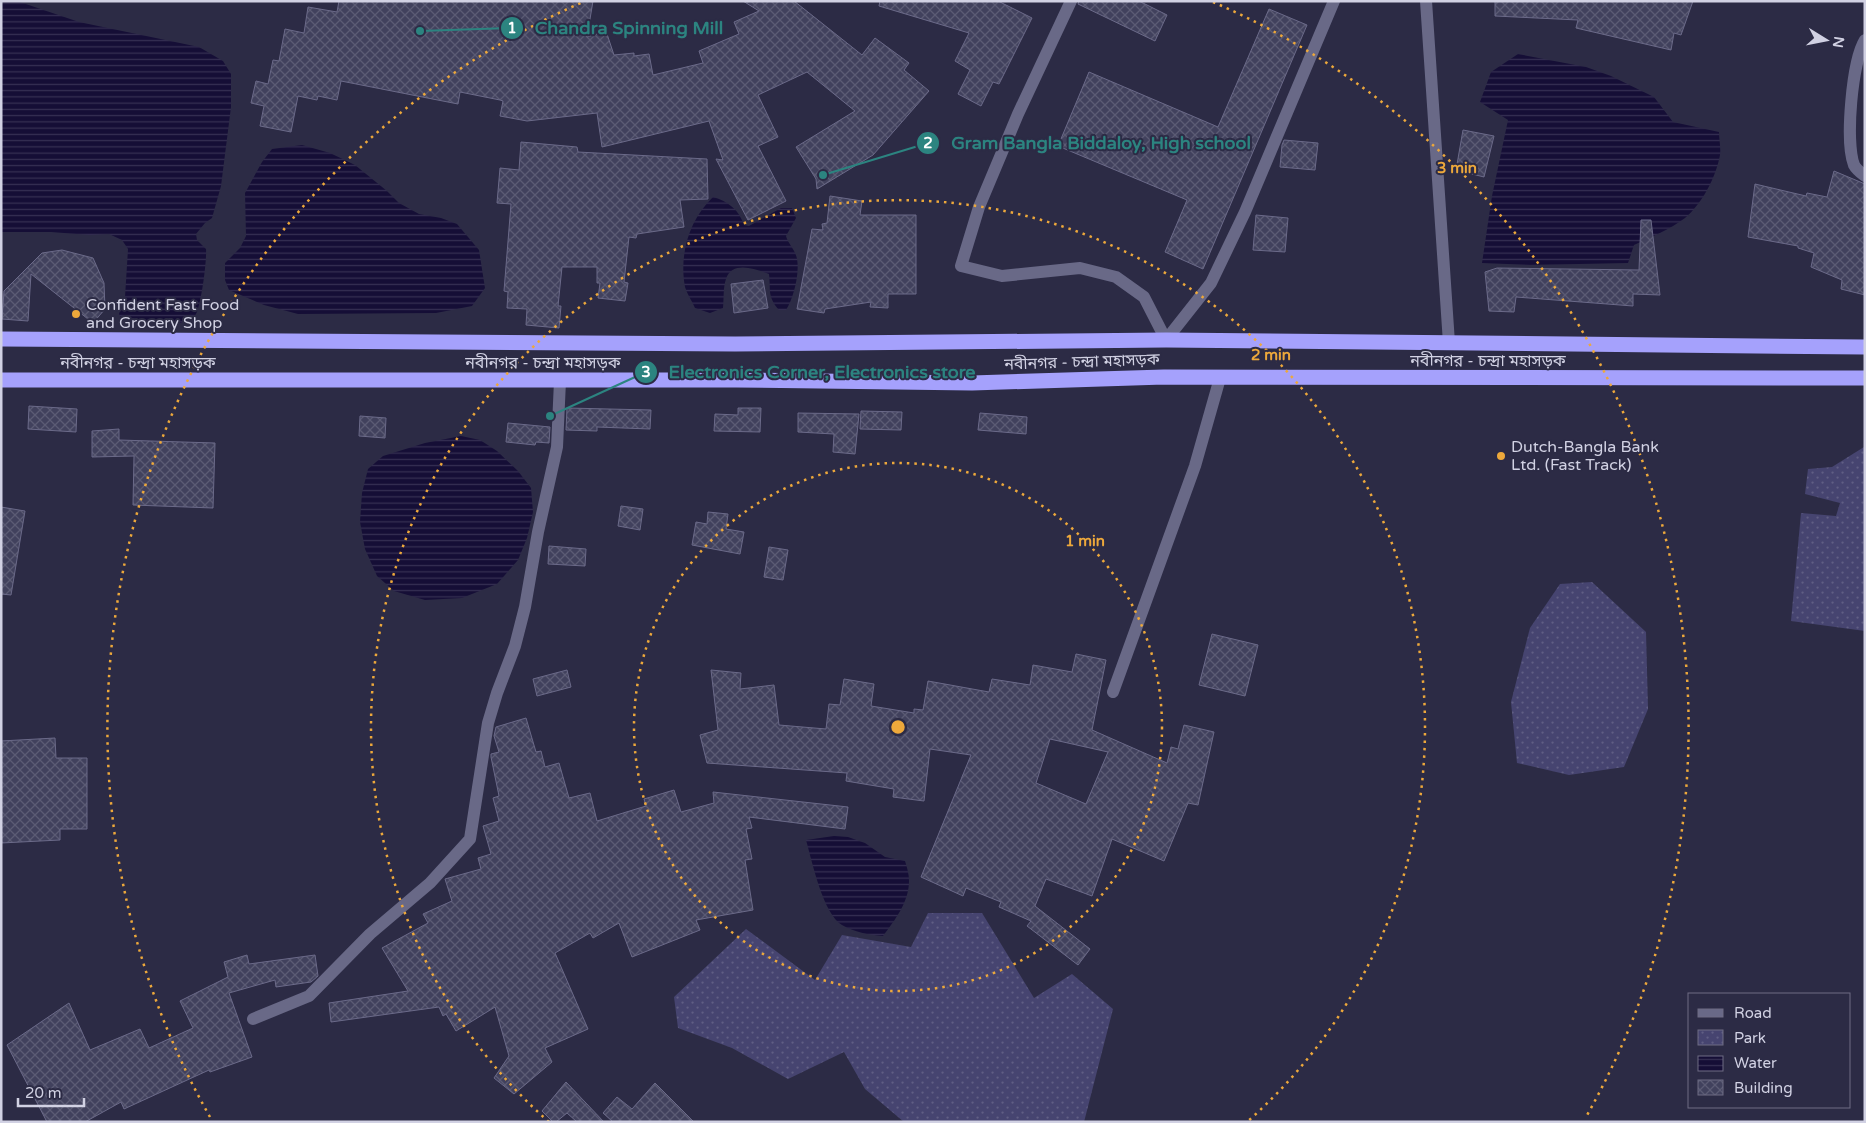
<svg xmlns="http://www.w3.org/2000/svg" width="1866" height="1123" viewBox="0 0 1866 1123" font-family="'Varela Round','Noto Sans Bengali',sans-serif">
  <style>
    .park { fill: url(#park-dots) }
    .water { fill: url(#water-rules) }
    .building { fill: url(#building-cross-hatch); stroke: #6b6a89; fill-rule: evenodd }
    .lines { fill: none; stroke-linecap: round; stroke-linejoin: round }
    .lane { stroke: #696987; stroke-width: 12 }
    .street { stroke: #696987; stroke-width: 12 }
    .highway { stroke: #a5a1fc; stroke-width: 15 }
    .ring { fill: none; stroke: #eda83b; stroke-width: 2.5; stroke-dasharray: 2.5 5 }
    .poi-dot { fill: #eda83b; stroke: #2c2b45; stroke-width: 2 }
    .labels { text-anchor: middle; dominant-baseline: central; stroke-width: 4; stroke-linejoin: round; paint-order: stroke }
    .poi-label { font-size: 16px; fill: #d1d1e3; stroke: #2c2b45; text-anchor: start }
    .street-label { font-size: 16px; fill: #d1d1e3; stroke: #2c2b45 }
    .centre { fill: #eda83b; stroke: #2c2b45; stroke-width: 2.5 }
    .ring-label { font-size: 15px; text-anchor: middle; font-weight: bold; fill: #eda83b; stroke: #2c2b45; stroke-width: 4; stroke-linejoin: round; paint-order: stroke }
    .leader { fill: none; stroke: #2c8480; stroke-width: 2 }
    .callout-dot { fill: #2c8480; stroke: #2c2b45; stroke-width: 2 }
    .mark-label { font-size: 15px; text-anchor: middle; font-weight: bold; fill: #fff }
    .callout-label { font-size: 18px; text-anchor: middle; font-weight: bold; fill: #2c8480; stroke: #2c2b45; stroke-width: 4; stroke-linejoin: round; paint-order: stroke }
  </style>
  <defs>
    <pattern id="park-dots" width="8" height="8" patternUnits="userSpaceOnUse" patternTransform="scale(1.25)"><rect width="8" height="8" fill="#464470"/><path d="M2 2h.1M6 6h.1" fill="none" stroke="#605e84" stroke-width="1.8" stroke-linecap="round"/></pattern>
    <pattern id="water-rules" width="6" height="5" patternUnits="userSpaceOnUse" patternTransform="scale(1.25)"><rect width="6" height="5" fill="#150e36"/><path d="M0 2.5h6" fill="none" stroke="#363053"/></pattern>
    <pattern id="building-cross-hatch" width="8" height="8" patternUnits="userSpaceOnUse" patternTransform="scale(1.25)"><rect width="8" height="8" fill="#41415d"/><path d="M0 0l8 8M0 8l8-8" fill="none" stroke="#5b5b74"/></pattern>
  </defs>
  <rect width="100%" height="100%" fill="#2c2b45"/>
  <g class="park">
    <path d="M 1864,447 L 1865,631 L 1791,621 L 1801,513 L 1836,516 L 1840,503 L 1805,494 L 1808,469 L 1832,467 Z"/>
    <path d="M 1592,582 L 1646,632 L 1648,709 L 1624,767 L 1569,775 L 1517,763 L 1511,702 L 1530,628 L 1560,584 Z"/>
    <path d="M 928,913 L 982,913 L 1034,998 L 1072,974 L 1113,1009 L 1084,1122 L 904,1122 L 865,1089 L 844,1052 L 788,1079 L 732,1048 L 678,1028 L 674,997 L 746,929 L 815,980 L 842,935 L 911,947 Z"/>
  </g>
  <g class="water">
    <path d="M 1,1 L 17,1 L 79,22 L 199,47 L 223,61 L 231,74 L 231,107 L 221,186 L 212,218 L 205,223 L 196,234 L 197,240 L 206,249 C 207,260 201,308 195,316 C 192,320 185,321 181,323 L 122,320 L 119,314 L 125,297 L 128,249 L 122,240 L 109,234 L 90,235 L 51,232 L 1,232 Z"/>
    <path d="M 1518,54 L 1586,67 L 1611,76 L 1654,97 L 1673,122 L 1719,132 C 1719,139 1721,148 1720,155 C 1716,177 1702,204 1685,218 C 1669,230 1651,237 1634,245 L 1628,263 L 1530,265 L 1482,263 L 1492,196 L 1508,120 L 1480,102 L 1491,72 Z"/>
    <path d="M 302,145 L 330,153 L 355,165 L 387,191 L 399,203 L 419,214 L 441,218 L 457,224 L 479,250 L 485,288 L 472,306 L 436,313 L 298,314 L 264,305 L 229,290 L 225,280 L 225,263 L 240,248 L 246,236 L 245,193 L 262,162 L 272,149 Z"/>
    <path d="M 713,197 C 728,201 739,210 744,225 L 749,226 L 781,208 L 792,208 L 796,218 L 786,236 C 788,243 792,246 795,253 C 802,266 794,298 786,310 L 779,310 C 767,296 771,291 769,274 C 756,269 732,260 726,279 C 723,287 724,299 723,308 L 710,313 L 695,308 C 692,301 687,294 685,287 C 679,254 689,220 713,197 Z"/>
    <path d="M 461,436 L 480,440 L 497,451 L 518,471 L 531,488 L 533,512 L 527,538 L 518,560 L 497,584 L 462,598 L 425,600 L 394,591 L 377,576 L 365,549 L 360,522 L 362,493 L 368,469 L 383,456 L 425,443 Z"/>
    <path d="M 834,836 L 848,837 L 865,843 L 885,857 L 905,861 C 907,867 909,874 909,881 C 909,902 895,920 883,936 C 869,935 854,932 842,925 C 823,914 812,861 806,840 Z"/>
  </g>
  <g class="building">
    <path d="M 339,1 L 593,1 L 587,37 L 606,31 L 614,55 L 634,53 L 634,56 L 649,54 L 653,75 L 703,63 L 699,51 L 739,34 L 734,22 L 759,11 L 743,1 L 794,1 L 862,55 L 875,38 L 909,63 L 904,70 L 929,91 L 873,155 L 817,189 L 816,179 L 796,147 L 855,111 L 807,72 L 758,95 L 778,137 L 758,146 L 786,201 L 748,220 L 716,159 L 723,160 L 709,121 L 602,147 L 597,113 L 527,121 L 500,116 L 503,101 L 500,100 L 460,92 L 458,104 L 341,81 L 337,100 L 318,96 L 317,100 L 298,96 L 291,132 L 260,126 L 264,106 L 251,103 L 256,81 L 268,84 L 273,60 L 279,61 L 285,29 L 304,33 L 308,7 L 337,12 Z"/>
    <path d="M 880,1 L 998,1 L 1032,18 L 999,84 L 993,82 L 981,106 L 958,94 L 970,70 L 955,61 L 969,33 L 879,6 Z"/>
    <path d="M 1079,1 L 1139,1 L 1167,15 L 1155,41 L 1078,4 Z"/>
    <path d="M 1495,1 L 1693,1 L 1681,35 L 1674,33 L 1671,50 L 1576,28 L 1578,20 L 1495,16 Z"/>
    <path d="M 1269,9 L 1307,25 L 1203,269 L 1165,252 L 1187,200 L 1058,146 L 1089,72 L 1218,127 Z"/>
    <path d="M 1463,130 L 1494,136 L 1484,177 L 1456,170 Z"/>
    <path d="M 1284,140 L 1318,143 L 1315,170 L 1280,167 L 1282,145 Z"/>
    <path d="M 521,142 L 577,147 L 578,152 L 707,159 L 708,199 L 680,200 L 684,227 L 637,234 L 636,238 L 629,237 L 624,282 L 628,283 L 625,301 L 598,298 L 600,283 L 597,283 L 597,267 L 562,267 L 558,306 L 561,306 L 559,328 L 526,325 L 527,309 L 507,308 L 508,292 L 504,291 L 511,204 L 497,203 L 500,168 L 519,170 Z"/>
    <path d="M 1834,171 L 1865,184 L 1865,295 L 1841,289 L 1842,280 L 1811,267 L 1814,253 L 1798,248 L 1798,246 L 1748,237 L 1755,184 L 1806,196 L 1807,193 L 1827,197 Z"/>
    <path d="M 830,196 L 862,201 L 860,215 L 916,215 L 916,294 L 888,294 L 888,308 L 870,307 L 871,302 L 825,309 L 824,313 L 797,309 L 812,229 L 823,230 L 822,224 L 827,223 Z"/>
    <path d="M 1256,215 L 1288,218 L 1285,252 L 1253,250 Z"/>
    <path d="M 1641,220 L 1651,220 L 1660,295 L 1633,294 L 1633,306 L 1516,297 L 1514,312 L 1489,311 L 1485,272 L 1497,268 L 1639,270 Z"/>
    <path d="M 62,250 L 93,258 L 104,283 L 105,309 L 93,323 L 31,274 L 28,321 L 2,319 L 4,291 L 42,253 Z"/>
    <path d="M 763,280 L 768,308 L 734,313 L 731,284 Z"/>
    <path d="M 29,406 L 77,409 L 76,432 L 28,429 Z"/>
    <path d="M 567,408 L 651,410 L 650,429 L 597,427 L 597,431 L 566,430 Z"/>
    <path d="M 738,408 L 761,408 L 760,432 L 714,431 L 715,414 L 738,415 Z"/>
    <path d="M 861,411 L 902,412 L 901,430 L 860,429 Z"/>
    <path d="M 798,413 L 859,414 L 855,454 L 833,452 L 834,434 L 798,432 Z"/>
    <path d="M 980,413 L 1027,417 L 1026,434 L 978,430 Z"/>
    <path d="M 360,416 L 386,418 L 385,438 L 359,436 Z"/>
    <path d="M 508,423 L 550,427 L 549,443 L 536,442 L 535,445 L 506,442 Z"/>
    <path d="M 119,429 L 119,440 L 215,443 L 213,508 L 133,505 L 134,456 L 92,457 L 92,431 Z"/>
    <path d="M 621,506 L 643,509 L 640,530 L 618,526 Z"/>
    <path d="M 1,507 L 25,511 L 11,595 L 1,594 Z"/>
    <path d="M 708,512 L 728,514 L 726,529 L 744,532 L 740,554 L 692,545 L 696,522 L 707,524 Z"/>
    <path d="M 549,546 L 586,549 L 585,566 L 548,564 Z"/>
    <path d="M 769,547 L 788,550 L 783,580 L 764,577 Z"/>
    <path d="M 1212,634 L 1258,645 L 1245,696 L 1199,685 Z"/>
    <path d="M 1076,654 L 1106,660 L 1092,730 L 1167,763 L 1171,747 L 1178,749 L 1184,725 L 1214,732 L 1198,805 L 1188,803 L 1164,861 L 1112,839 L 1092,896 L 1046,879 L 1035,906 L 1090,949 L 1078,965 L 1027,926 L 1031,921 L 999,907 L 1001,902 L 966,888 L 963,896 L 921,877 L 971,755 L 930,749 L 924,801 L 893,797 L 894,789 L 846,781 L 847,773 L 707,763 L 700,735 L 718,730 L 711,670 L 741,673 L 740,689 L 774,685 L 779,725 L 826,729 L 829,704 L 840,705 L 844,679 L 874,684 L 871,706 L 914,713 L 914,709 L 923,710 L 928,681 L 989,692 L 992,679 L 1030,685 L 1033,665 L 1072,672 ZM 1050,739 L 1108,752 L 1086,804 L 1036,783 Z"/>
    <path d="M 567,670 L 571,687 L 537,696 L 533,679 Z"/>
    <path d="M 526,718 L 536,752 L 541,751 L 545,767 L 559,763 L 569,798 L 590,793 L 597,821 L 646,806 L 644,799 L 674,790 L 681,812 L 714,803 L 713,792 L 848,807 L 845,829 L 749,817 L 752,828 L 746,829 L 752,859 L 745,860 L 753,910 L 696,920 L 700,930 L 632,957 L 619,923 L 593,938 L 590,933 L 555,953 L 588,1029 L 545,1048 L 552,1062 L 514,1094 L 494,1078 L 509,1056 L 495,1007 L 456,1031 L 446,1014 L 443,1016 L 439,1007 L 331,1022 L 329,1003 L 408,991 L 382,948 L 428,923 L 423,914 L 452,901 L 445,879 L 481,869 L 478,858 L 491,854 L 483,826 L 499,821 L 493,798 L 499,796 L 491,757 L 491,754 L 499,752 L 494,736 L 496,727 Z"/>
    <path d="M 55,738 L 56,758 L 87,758 L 87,829 L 60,829 L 60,840 L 1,843 L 1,741 Z"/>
    <path d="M 247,955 L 249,964 L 315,955 L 318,976 L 311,982 L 276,987 L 275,980 L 229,993 L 252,1057 L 210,1072 L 209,1070 L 124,1109 L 121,1102 L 85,1122 L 47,1122 L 7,1045 L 69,1003 L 90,1050 L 140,1029 L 149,1048 L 193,1028 L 180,1001 L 228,977 L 224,962 Z"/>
    <path d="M 566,1082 L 604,1122 L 577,1122 L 567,1113 L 556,1122 L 553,1122 L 542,1111 Z"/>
    <path d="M 655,1083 L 694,1122 L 613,1122 L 603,1113 L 617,1097 L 632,1109 Z"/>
  </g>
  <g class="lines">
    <g class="lane">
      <path d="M 1071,1 L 1018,114 L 979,207 L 961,266 L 1002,276 L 1080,268 L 1116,277 L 1144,297 L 1166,340 L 1211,283 L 1245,212 L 1334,1"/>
      <path d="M 1426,1 L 1449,343"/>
      <path d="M 1113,692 L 1195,466 L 1220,378"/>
    </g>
    <g class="street">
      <path d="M 1865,40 C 1852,61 1845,142 1854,165 C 1856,169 1861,173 1865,176"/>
      <path d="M 253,1019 L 309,996 L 370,934 L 430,883 L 470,839 L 488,723 L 497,693 L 515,646 L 525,607 L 538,532 L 557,447 L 560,381"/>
    </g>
    <g class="highway">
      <path d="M 1,339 L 735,344 L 1166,340 L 1865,347"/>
      <path d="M 1,380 L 736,380 L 972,383 L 1164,377 L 1865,378"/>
    </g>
  </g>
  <g class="ring">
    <circle cx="898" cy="727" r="264"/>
    <path d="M549 1122A527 527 0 1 1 1247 1122"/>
    <path d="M210 1117A791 791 0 0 1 583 2M1213 2A791 791 0 0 1 1586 1117"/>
  </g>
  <g class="poi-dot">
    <circle cx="76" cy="314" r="5"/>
    <circle cx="1501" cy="456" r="5"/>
  </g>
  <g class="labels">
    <g class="poi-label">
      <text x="86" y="305">Confident Fast Food<tspan x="86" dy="18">and Grocery Shop</tspan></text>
      <text x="1511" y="447">Dutch-Bangla Bank<tspan x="1511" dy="18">Ltd. (Fast Track)</tspan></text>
    </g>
    <g class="street-label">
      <text x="1488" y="361">নবীনগর - চন্দ্রা মহাসড়ক</text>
      <text transform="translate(1082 362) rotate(-2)">নবীনগর - চন্দ্রা মহাসড়ক</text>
      <text x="138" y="363">নবীনগর - চন্দ্রা মহাসড়ক</text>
      <text x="543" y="363">নবীনগর - চন্দ্রা মহাসড়ক</text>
    </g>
  </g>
  <circle cx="898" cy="727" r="8" class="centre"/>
  <g class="ring-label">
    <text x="1457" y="173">3 min</text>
    <text x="1271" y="360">2 min</text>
    <text x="1085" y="546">1 min</text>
  </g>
  <path class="leader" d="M420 31L512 28M823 175L928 143M550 416L646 372"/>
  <g class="callout-dot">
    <circle cx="420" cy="31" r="5"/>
    <circle cx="823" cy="175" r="5"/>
    <circle cx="550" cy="416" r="5"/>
    <circle cx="512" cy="28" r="12"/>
    <circle cx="928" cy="143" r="12"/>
    <circle cx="646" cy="372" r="12"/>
  </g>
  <g class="mark-label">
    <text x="512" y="33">1</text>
    <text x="928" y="148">2</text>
    <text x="646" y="377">3</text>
  </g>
  <g class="callout-label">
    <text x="629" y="34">Chandra Spinning Mill</text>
    <text x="1101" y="149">Gram Bangla Biddaloy, High school</text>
    <text x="822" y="378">Electronics Corner, Electronics store</text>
  </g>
  <rect width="1866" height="1123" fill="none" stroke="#d1d1e3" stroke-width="5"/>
  <rect x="1688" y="993" width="162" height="115" fill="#2c2b45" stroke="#6e6d84"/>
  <rect x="1698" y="1009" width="25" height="8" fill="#696987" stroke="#6e6d84"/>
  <text x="1734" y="1018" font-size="15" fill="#d1d1e3">Road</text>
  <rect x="1698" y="1030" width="25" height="15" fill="url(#park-dots)" stroke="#6e6d84"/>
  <text x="1734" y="1043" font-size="15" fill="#d1d1e3">Park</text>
  <rect x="1698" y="1056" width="25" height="15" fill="url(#water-rules)" stroke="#6e6d84"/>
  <text x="1734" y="1068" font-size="15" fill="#d1d1e3">Water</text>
  <rect x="1698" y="1080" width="25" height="15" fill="url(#building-cross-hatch)" stroke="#6e6d84"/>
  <text x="1734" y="1093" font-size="15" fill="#d1d1e3">Building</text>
  <g transform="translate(1826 40) rotate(100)" stroke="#2c2b45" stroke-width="4" paint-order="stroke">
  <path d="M0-4L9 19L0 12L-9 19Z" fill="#d1d1e3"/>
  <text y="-8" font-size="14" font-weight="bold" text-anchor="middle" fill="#d1d1e3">N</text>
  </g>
  <path d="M18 1098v8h66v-8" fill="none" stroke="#d1d1e3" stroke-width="2.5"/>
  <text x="25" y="1098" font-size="15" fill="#d1d1e3" stroke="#2c2b45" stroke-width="4" paint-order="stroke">20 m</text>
</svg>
